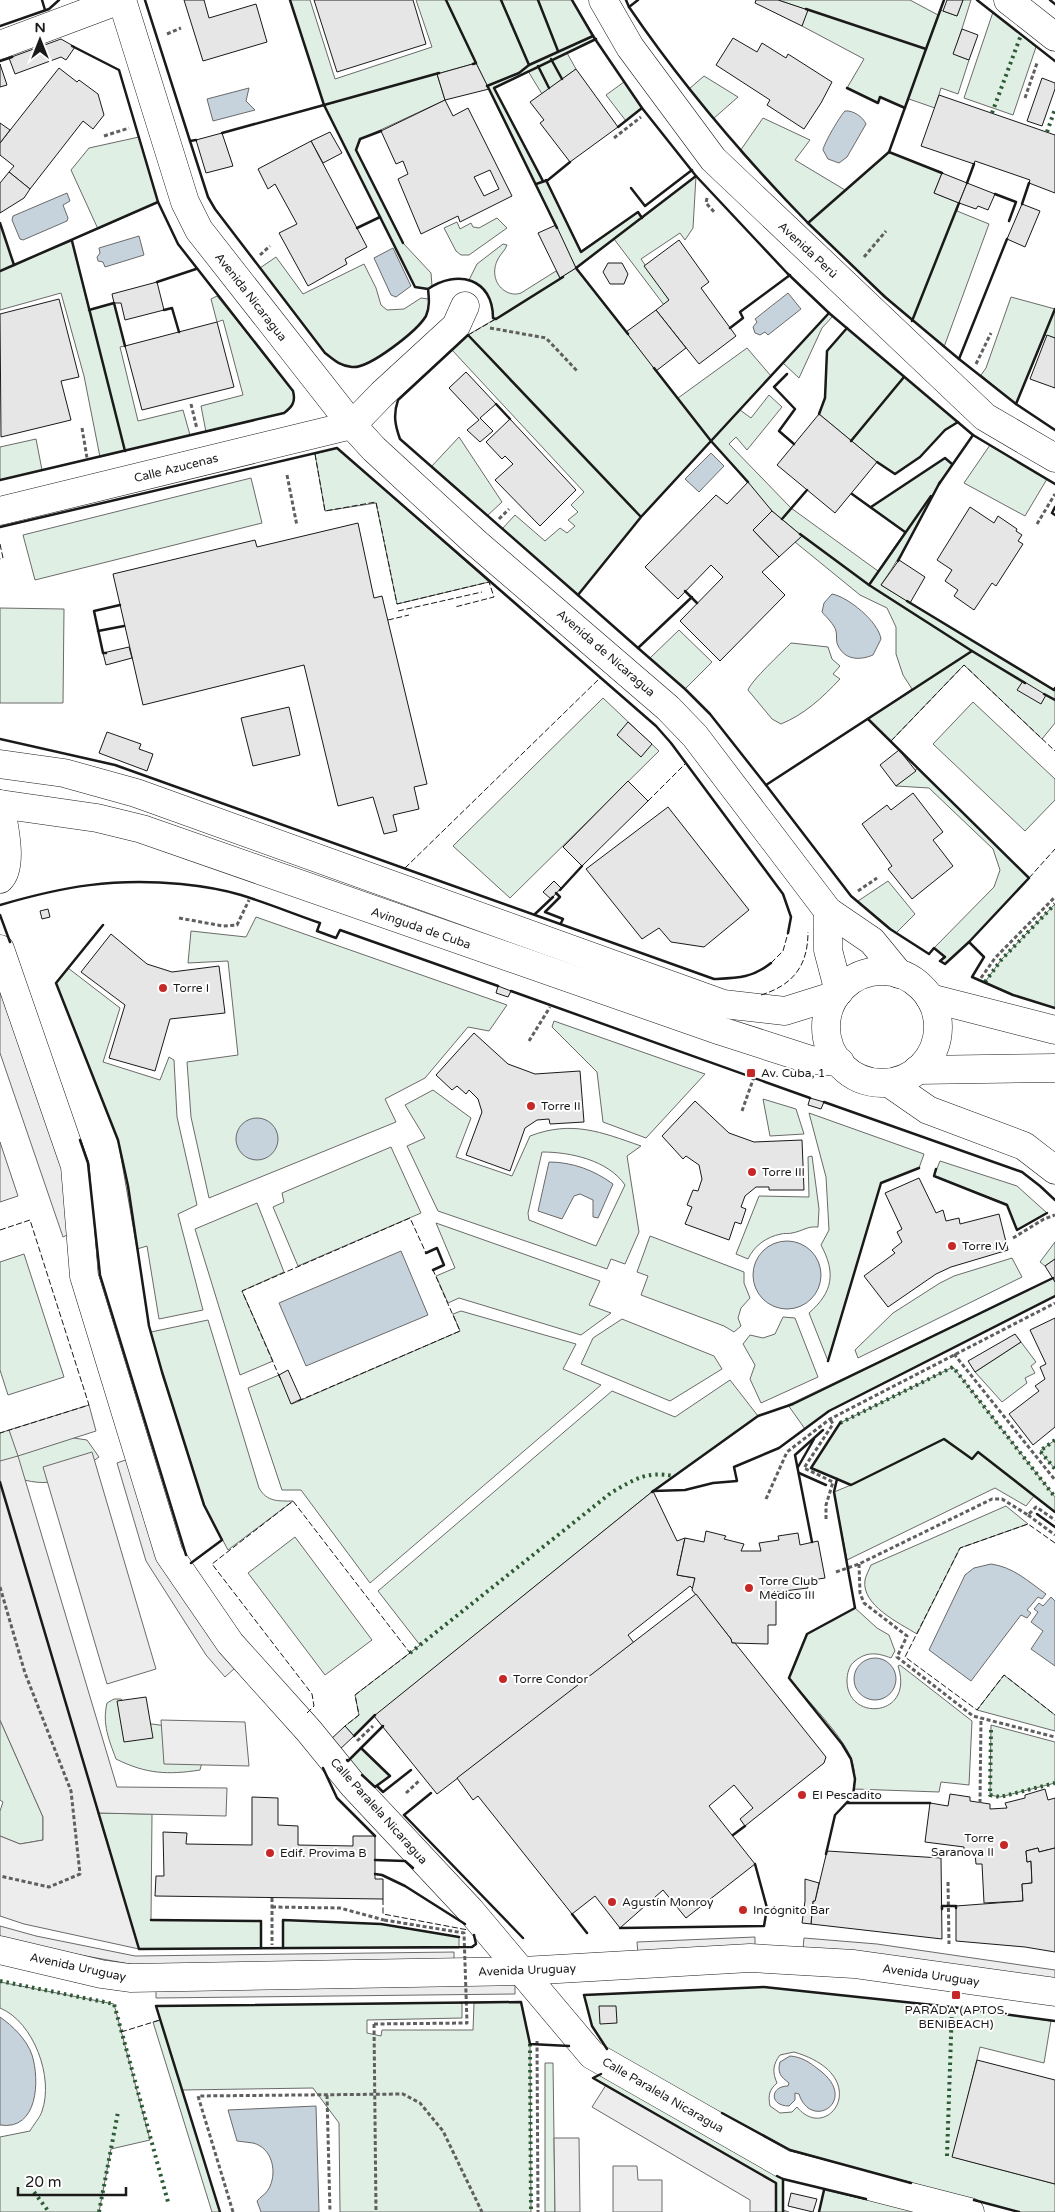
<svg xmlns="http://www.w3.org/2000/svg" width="1055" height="2212" viewBox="0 0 1055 2212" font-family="'Varela Round',sans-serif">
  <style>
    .green { fill: #e0efe3; stroke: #6a6a6a; fill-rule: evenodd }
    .parking { fill: #ededed; stroke: #6a6a6a }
    .water { fill: #c6d2dc; stroke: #6a6a6a }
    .building { fill: #e6e6e6; stroke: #1a1a1a; fill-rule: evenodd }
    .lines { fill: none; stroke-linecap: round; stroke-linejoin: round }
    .minor-casing { stroke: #1a1a1a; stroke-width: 29 }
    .major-casing { stroke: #1a1a1a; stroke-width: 29 }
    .path { stroke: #5f5f5f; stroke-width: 3; stroke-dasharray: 4 2.5; stroke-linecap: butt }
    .minor { stroke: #fff; stroke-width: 28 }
    .major { stroke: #fff; stroke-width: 28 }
    .path-bridge { stroke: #5f5f5f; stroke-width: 3; stroke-dasharray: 4 2.5; stroke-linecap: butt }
    .hedge { stroke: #2b5a34; stroke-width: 4; stroke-dasharray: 2.5 4; stroke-linecap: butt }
    .fence { stroke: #1a1a1a; stroke-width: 1; stroke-dasharray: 6 2.5; stroke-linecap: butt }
    .wall { stroke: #1a1a1a; stroke-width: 2.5 }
    .poi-dot { fill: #c62828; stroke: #fff; stroke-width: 2 }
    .labels { text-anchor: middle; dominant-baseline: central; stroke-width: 4; stroke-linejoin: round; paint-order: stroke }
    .street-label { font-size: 12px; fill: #1a1a1a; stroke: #fff }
    .poi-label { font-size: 12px; fill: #1a1a1a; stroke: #fff; text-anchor: start }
  </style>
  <rect width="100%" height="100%" fill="#fff"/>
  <g class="green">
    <path d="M 290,0 L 310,0 L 335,79 L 432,47 L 416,0 L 572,0 L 596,39 L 567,53 L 576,69 L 542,94 L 528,71 L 494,88 L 542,181 L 546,180 L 581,251 L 638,212 L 642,218 L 696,176 L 693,228 L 685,240 L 680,233 L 641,259 L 669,300 L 664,305 L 614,239 L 576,269 L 678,398 L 747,348 L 771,376 L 740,410 L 751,418 L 769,395 L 782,407 L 747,450 L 736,437 L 729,444 L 791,508 L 878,571 L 905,532 L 871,507 L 945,458 L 952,464 C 926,503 908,547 881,585 L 1053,690 L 1055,688 L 1055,723 L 1042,739 L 964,665 L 891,741 L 868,719 L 912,689 L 903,675 L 896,654 L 896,627 L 887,608 L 860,595 L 795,542 L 802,536 L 772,511 L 711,441 L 641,517 L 578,595 L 502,529 L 515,515 L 545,541 L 560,528 L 567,533 L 575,526 L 568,520 L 578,512 L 571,505 L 584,492 L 452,350 L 468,335 L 495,319 L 493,318 C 493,299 485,288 469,280 L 477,264 L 503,244 L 507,245 C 505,251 501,253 498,259 C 492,270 494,284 505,291 C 510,294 515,295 521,293 L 556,271 L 560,278 L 576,268 L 476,63 L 437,74 L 445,100 L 361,139 L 356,150 L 403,243 L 431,273 L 432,286 L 428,289 L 415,287 L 324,105 Z"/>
    <path d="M 778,0 L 910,0 L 938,15 L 940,10 L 957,16 L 963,0 L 971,0 L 954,54 L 969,60 L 958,94 L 941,88 L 935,108 L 909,99 L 905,108 L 880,97 L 878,103 L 847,88 L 864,59 L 802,26 L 807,10 Z"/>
    <path d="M 993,12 L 1036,47 L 1013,115 L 964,98 Z"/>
    <path d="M 704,76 L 738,97 L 713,119 L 689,89 Z"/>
    <path d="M 624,82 L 642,108 L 626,121 L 606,95 Z"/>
    <path d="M 763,118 L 810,140 L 795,160 L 845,190 L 889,152 L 942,173 L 934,193 L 959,203 L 957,211 L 989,224 L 944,347 C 872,286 802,222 740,151 Z"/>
    <path d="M 139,137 L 158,202 L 98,229 L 71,170 L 89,148 Z"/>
    <path d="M 497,218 L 507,228 L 469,255 L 461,255 L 456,251 L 444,228 L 457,222 L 460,229 L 471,223 L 473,227 L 479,228 Z"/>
    <path d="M 0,223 L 14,265 L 72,241 L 89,310 L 114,303 L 125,346 L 120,347 L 138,421 L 183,410 L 190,435 L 100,457 L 84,376 L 61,293 L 0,310 Z"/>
    <path d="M 276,257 L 303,294 L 364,264 L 376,288 L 381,305 L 387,310 L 404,309 L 421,298 L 429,299 C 429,306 428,312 424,318 C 413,333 371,369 352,367 C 340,366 334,360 325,353 L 260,268 Z"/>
    <path d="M 217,296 L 293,391 C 296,402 292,407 284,413 L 206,432 L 201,406 L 243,395 L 223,320 L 217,322 L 211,299 Z"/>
    <path d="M 1011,297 L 1055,309 L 1055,338 L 1045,335 L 1016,404 L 981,375 L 986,368 Z"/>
    <path d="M 829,313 L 833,316 L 822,328 L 799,378 L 783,363 Z"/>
    <path d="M 847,328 L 958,422 L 945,430 L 920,457 L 895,474 L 877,462 L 819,414 L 825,398 L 827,351 Z"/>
    <path d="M 459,437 L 502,502 L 487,516 L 431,467 Z"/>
    <path d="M 36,439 L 42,470 L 0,480 L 0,447 Z"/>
    <path d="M 990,445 L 1047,479 L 1025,516 L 964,483 Z"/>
    <path d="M 337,448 L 489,582 L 397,604 L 376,503 L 325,511 L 315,454 Z"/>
    <path d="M 251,478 L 262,523 L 35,580 L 23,535 Z"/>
    <path d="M 0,608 L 64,609 L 63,703 L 0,703 Z"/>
    <path d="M 679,630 L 712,662 L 685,689 L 650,658 Z"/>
    <path d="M 791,643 L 828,647 L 832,659 L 840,666 L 833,674 L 840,679 C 822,698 805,714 781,724 L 772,719 L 748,690 C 751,681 782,652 791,643 Z"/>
    <path d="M 603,698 L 659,751 L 510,898 L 453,846 Z"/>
    <path d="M 973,702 L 1055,779 L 1055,800 L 1025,831 L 933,744 Z"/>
    <path d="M 918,768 L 1029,878 L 969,942 L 945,964 L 940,961 L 944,956 L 934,948 L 994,887 L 1000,870 L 993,849 L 929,788 L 896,786 Z"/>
    <path d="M 888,881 L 915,914 L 896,933 L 858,901 Z"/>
    <path d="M 1055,904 L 1055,1008 L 1013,995 L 985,982 L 1001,960 Z"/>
    <path d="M 256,917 L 507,1005 L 489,1031 L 468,1027 L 425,1078 L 385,1099 L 396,1122 L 209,1198 L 191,1117 L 187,1062 L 238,1055 L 228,961 L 188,963 L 191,931 L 246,937 Z"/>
    <path d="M 68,968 L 120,1008 L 103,1062 L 160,1080 L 169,1057 L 174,1060 L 177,1117 L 197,1205 L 178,1214 L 203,1310 L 159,1319 L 147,1246 L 137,1249 L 118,1140 L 56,983 Z"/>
    <path d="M 554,1021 L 705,1074 L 646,1138 L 603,1122 L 597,1072 L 552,1027 Z"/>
    <path d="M 433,1090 L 471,1118 L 456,1157 L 512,1176 L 530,1136 C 572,1120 601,1132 641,1146 L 627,1156 L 639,1232 L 625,1264 L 611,1259 L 607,1269 L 438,1211 L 407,1146 L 425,1138 L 405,1105 ZM 542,1152 C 570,1152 608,1160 625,1185 L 596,1246 L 529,1220 L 528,1213 Z"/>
    <path d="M 763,1099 L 796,1109 L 804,1134 L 770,1136 Z"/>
    <path d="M 809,1113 L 924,1154 L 919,1168 L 881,1183 L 828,1361 L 809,1313 C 833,1292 836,1273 821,1245 L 829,1230 L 826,1177 Z"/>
    <path d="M 391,1147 L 421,1213 L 298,1266 L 273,1207 L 284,1202 L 282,1193 Z"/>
    <path d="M 812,1156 L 819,1209 L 818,1227 C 807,1226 803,1231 792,1233 C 789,1234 784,1233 781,1234 C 766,1237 754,1246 748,1259 L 736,1254 L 759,1196 L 809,1197 L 808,1157 Z"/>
    <path d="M 940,1161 L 1017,1186 L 1047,1213 L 1017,1230 L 1007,1204 L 934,1176 Z"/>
    <path d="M 257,1203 L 284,1272 L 242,1291 L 273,1361 L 240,1375 L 195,1229 Z"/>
    <path d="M 436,1223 L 600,1281 L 589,1305 L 611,1313 L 581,1335 L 459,1298 L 448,1303 L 436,1276 L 455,1268 Z"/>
    <path d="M 650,1236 L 744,1272 L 744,1283 L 750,1298 L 741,1308 L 738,1318 L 741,1326 L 734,1332 L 724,1326 L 641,1295 L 648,1276 L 637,1272 Z"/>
    <path d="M 1055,1242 L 1055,1259 L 1045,1266 L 1040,1262 Z"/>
    <path d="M 24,1254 L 64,1377 L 8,1395 L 0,1370 L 0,1262 Z"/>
    <path d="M 1012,1258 L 1022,1277 L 858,1358 L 855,1350 L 893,1313 L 940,1283 L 954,1276 Z"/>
    <path d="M 1053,1278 L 1055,1282 L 1055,1296 L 829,1411 L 805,1429 L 788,1405 Z"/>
    <path d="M 461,1311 L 576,1344 L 563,1369 L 601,1385 L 370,1583 L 301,1490 L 282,1490 L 248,1388 L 279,1375 L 292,1404 L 460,1331 L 453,1314 Z"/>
    <path d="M 783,1317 L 795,1318 L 818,1377 L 761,1403 L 750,1379 L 755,1365 L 743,1344 L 750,1335 L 763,1338 L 775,1334 Z"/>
    <path d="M 622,1319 L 714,1356 L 722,1369 L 670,1401 L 581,1364 L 593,1338 Z"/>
    <path d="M 208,1320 L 259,1488 C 267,1502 278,1501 293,1501 L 228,1550 L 204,1505 L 162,1372 L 151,1332 Z"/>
    <path d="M 1021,1342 L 1036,1362 L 1031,1366 L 1035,1373 L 1025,1378 L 1027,1383 L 1002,1402 L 975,1372 Z"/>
    <path d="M 953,1367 L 1055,1497 L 1055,1512 L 1034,1496 L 1026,1506 L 995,1488 L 847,1560 L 834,1492 L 851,1485 L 811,1468 L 840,1423 Z"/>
    <path d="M 730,1380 L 758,1416 L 653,1491 L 375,1716 L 354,1736 L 345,1726 L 359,1715 L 355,1695 L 420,1645 L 378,1591 L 612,1391 L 675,1417 Z"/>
    <path d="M 9,1430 L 12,1436 L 54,1435 L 87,1440 L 99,1457 C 62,1484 47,1490 3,1473 L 0,1465 L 0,1433 Z"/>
    <path d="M 1055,1440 L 1055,1469 L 1040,1451 Z"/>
    <path d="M 1006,1506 L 1028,1524 L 960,1548 L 917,1634 C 899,1623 861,1605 865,1580 C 866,1575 869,1570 871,1565 Z"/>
    <path d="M 295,1537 L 372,1640 L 325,1675 L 248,1573 Z"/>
    <path d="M 855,1608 L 877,1628 L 889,1635 L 895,1651 L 891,1658 C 878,1653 867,1651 855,1661 C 849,1665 847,1674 847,1681 C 847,1722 915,1718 898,1666 L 900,1665 L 972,1721 L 969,1785 L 941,1782 L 939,1792 L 854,1789 C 855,1779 855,1768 851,1758 C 842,1735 805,1698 789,1678 L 807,1634 Z"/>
    <path d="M 1004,1675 L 1055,1715 L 1055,1731 L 977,1710 Z"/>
    <path d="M 114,1699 L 121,1699 L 128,1706 L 132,1727 L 152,1724 L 181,1728 L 206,1747 L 200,1770 C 168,1775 146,1774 116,1759 C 109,1740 102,1724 107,1703 Z"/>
    <path d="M 0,1720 L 43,1817 L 43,1840 L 20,1844 L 0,1836 L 0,1811 L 3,1802 L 0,1800 Z"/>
    <path d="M 991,1725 L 1055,1742 L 1055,1783 L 1000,1797 L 990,1795 Z"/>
    <path d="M 361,1748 L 390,1776 L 375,1787 L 348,1761 Z"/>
    <path d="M 98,1813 L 152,1814 L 151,1920 L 261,1921 L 261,1948 L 139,1949 Z"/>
    <path d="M 283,1920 L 381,1924 L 459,1937 L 459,1948 L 283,1948 Z"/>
    <path d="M 0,1982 L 114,2004 L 150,2140 L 111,2149 L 99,2212 L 0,2212 L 0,2137 L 30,2131 C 33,2125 40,2118 42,2111 C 54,2078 34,2022 0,2008 Z"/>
    <path d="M 764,1987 L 952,2007 L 1051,2021 L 1044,2063 L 980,2047 L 953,2157 L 1055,2184 L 1055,2212 L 1019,2212 L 790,2150 L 608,2052 L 592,2026 L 584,1995 ZM 794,2052 C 876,2076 828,2145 797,2107 L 792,2112 L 780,2113 L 770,2106 C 768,2095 769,2090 777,2083 C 772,2072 773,2064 780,2055 Z"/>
    <path d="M 521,2002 L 530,2044 L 531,2212 L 340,2212 L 339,2123 L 313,2088 L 182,2090 L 220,2212 L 212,2212 L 153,2022 L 160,2020 L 156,2006 L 462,2003 L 462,2018 L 367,2020 L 367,2033 L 381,2036 L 382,2030 L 473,2030 L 474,2003 Z"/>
    <path d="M 545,2063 L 553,2063 L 555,2212 L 545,2212 Z"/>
    <path d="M 601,2074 L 783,2179 L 783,2210 L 789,2212 L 776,2212 L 775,2183 L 593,2078 Z"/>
    <path d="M 824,2190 L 922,2212 L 819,2212 Z"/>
  </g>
  <g class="parking">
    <path d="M 0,982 L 67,1169 L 71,1233 L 63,1237 L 0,1053 Z"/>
    <path d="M 0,1142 L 18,1196 L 0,1202 Z"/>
    <path d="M 89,1405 L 96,1431 L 18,1456 L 117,1787 L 227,1788 L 226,1816 L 98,1813 L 139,1949 L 24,1924 L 0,1916 L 0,1836 L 20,1844 L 43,1840 L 43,1817 L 0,1720 L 0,1461 L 18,1456 L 9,1430 Z"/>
    <path d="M 92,1452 L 156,1669 L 107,1684 L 43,1467 Z"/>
    <path d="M 131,1458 L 235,1668 L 225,1677 L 206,1655 L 146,1561 L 117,1463 Z"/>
    <path d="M 161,1720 L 245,1722 L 249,1766 L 164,1764 Z"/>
    <path d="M 0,1926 L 36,1936 L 135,1956 L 454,1952 L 454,1963 L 135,1965 L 31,1946 L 0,1938 Z"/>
    <path d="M 755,1937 L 755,1950 L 638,1955 L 637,1942 Z"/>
    <path d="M 804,1938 L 877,1944 L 1055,1970 L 1055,1980 L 803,1949 Z"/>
    <path d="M 515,1983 L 515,1994 L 156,1998 L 156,1987 Z"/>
    <path d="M 606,2085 L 776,2183 L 776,2212 L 750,2212 L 750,2200 L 592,2107 Z"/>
    <path d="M 554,2138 L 579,2138 L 580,2212 L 555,2212 Z"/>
    <path d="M 613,2166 L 637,2166 L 638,2180 L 662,2180 L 662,2212 L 613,2212 Z"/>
  </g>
  <g class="water">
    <path d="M 249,88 L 246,101 L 255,110 L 213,121 L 207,99 Z"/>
    <path d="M 845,111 C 853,110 863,117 866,124 L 847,157 L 839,163 L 828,159 L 823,150 C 824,143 840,116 845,111 Z"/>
    <path d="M 67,193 L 70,201 L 63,205 L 68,218 L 67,221 L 23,240 L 20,239 L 12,220 L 13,216 Z"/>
    <path d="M 139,236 L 144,255 L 105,267 L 103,262 L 98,261 L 97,257 L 100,253 L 99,248 Z"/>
    <path d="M 393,248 L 411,286 L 396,297 L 391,295 L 374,258 Z"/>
    <path d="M 788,293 L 801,309 L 768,335 L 765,332 L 760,335 L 755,333 L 753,327 L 757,322 L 755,319 Z"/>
    <path d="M 711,453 L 724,466 L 699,492 L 685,479 Z"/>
    <path d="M 832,594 C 848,597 878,621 881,639 L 873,655 C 859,661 843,660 837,643 C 836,639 837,635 836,631 C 834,624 827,618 822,612 L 824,603 Z"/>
    <circle cx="257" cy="1139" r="21"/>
    <path d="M 549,1162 C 572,1162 594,1170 613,1184 L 598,1218 L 593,1217 L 593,1200 L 580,1194 L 574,1196 L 562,1219 L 538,1211 Z"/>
    <circle cx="787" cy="1275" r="34"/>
    <path d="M 401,1251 L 428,1315 L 306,1366 L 279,1303 Z"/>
    <path d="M 991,1564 C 1013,1567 1028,1581 1046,1594 L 1042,1599 L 1038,1597 L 1027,1610 L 1031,1613 L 1027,1618 L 1021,1615 L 971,1681 L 929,1650 L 965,1575 L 974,1568 Z"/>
    <path d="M 1051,1597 L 1055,1601 L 1055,1666 L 1031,1649 L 1043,1631 L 1031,1622 L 1038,1612 L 1034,1609 L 1039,1603 L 1043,1606 Z"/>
    <circle cx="875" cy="1679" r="21"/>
    <path d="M 0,2017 C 13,2026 27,2040 32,2055 C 40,2080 38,2131 0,2125 Z"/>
    <path d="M 790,2056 C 802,2057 809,2062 818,2069 C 861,2100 811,2132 799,2094 L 795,2093 L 795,2100 L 789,2106 C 769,2106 770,2086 788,2086 L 789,2083 C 781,2077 777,2073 780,2062 Z"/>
    <path d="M 316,2106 L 319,2212 L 261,2212 L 257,2201 C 260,2197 266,2194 268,2190 C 278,2174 273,2148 253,2143 C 248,2142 242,2142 237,2141 L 228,2110 Z"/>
  </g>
  <g class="building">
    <path d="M 184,0 L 204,0 L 209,18 L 256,4 L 267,42 L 203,61 Z"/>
    <path d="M 314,0 L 413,0 L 426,44 L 337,72 Z"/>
    <path d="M 756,0 L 778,0 L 808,10 L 802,26 L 755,3 Z"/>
    <path d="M 947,0 L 963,0 L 957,16 L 943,11 Z"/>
    <path d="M 962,29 L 978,35 L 969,60 L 953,54 Z"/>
    <path d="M 733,38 L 757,52 L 762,43 L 786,58 L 788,54 L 832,82 L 821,103 L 804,129 L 767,105 L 770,100 L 716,65 Z"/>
    <path d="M 61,39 L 75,47 L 66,60 L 61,57 L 15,74 L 9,58 Z"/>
    <path d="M 476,63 L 489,89 L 445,100 L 437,74 Z"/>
    <path d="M 0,64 L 7,85 L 0,87 Z"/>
    <path d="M 59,68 L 77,82 L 79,80 L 98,94 L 104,115 L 93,129 L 83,121 L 30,189 L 9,172 L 14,166 L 0,155 L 0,143 Z"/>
    <path d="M 576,69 L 618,127 L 570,162 L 540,123 L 544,120 L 530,102 Z"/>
    <path d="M 1042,78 L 1055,83 L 1055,89 L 1042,126 L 1027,121 Z"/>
    <path d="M 939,95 L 1055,135 L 1055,193 L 1029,183 L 1030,180 L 975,161 L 974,164 L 921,146 Z"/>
    <path d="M 445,100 L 453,116 L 468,108 L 512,196 L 460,222 L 458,216 L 421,234 L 398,179 L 408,174 L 403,161 L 396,164 L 381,131 ZM 490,170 L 499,189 L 484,196 L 474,177 Z"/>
    <path d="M 0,123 L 10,130 L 0,143 Z"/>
    <path d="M 330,132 L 342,153 L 323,163 L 311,141 Z"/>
    <path d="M 222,133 L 233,166 L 206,173 L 196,140 Z"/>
    <path d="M 311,141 L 367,247 L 345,259 L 347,264 L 308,286 L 279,233 L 297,224 L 275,184 L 268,189 L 258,169 Z"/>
    <path d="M 9,172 L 30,189 L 24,198 L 0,213 L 0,183 Z"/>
    <path d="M 942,173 L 967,183 L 959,203 L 934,193 Z"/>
    <path d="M 967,183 L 995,194 L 988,210 L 978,206 L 976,209 L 959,203 Z"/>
    <path d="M 1022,204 L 1040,211 L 1025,247 L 1007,239 Z"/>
    <path d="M 556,225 L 576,268 L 560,278 L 538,233 Z"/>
    <path d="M 679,240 L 709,282 L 701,288 L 736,336 L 699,364 L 656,310 L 669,300 L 644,266 Z"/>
    <path d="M 608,263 L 622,263 L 628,274 L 624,284 L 610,284 L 603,272 Z"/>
    <path d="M 157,282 L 164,310 L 125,320 L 121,303 L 114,303 L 112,294 Z"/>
    <path d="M 59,299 L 79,377 L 61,381 L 71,420 L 1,437 L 0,314 Z"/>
    <path d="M 656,310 L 686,348 L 656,371 L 626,332 Z"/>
    <path d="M 217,322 L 234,387 L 142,410 L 125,346 Z"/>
    <path d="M 1047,335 L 1055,338 L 1055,388 L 1030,379 Z"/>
    <path d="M 466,372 L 496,404 L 480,418 L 493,431 L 480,442 L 467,430 L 479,420 L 449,388 Z"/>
    <path d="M 819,414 L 877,462 L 835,513 L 777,465 Z"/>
    <path d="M 510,419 L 576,490 L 540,526 L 495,480 L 513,464 L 505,456 L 502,459 L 486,442 Z"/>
    <path d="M 748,482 L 772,511 L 753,530 L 779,557 L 762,572 L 785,595 L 720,661 L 680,621 L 723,577 L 711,565 L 678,599 L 645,567 L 716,495 L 727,504 Z"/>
    <path d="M 970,507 L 994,523 L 998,516 L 1017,529 L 1016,531 L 1022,535 L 1018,541 L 1023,544 L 996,586 L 992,583 L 974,610 L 954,596 L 958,590 L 945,581 L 952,570 L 937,560 Z"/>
    <path d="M 772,511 L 802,536 L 779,557 L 753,530 Z"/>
    <path d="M 358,523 L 374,598 L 382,596 L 427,784 L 414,787 L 419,809 L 393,815 L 397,831 L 384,834 L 373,797 L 338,806 L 304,665 L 143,705 L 113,574 L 255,540 L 257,547 Z"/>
    <path d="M 899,560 L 925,577 L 910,603 L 881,585 Z"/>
    <path d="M 129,647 L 132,658 L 106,665 L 103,653 Z"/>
    <path d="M 1023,681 L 1046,695 L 1041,704 L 1017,690 Z"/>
    <path d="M 289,707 L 300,755 L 253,766 L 241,718 Z"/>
    <path d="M 628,722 L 652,744 L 641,757 L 617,735 Z"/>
    <path d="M 107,732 L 141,744 L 139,749 L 153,754 L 147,771 L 99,753 Z"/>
    <path d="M 899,750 L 916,771 L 896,786 L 880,765 Z"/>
    <path d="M 628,781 L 648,801 L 582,866 L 563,847 Z"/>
    <path d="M 913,793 L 943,832 L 933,840 L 953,866 L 912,899 L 888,869 L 892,866 L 862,824 L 887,805 L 891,810 Z"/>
    <path d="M 668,807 L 749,910 L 704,947 L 671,942 L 659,928 L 642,939 L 586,869 Z"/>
    <path d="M 554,881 L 561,888 L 551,899 L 543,892 Z"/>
    <path d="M 48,909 L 50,917 L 42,919 L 40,911 Z"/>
    <path d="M 111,934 L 147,964 L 172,972 L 219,966 L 225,1013 L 170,1019 L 155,1071 L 109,1058 L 125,1005 L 81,972 Z"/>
    <path d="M 498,986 L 511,991 L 508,997 L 496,993 Z"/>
    <path d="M 474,1033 L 508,1064 L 535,1074 L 580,1071 L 584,1122 L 550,1124 L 549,1119 L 537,1120 L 525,1128 L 510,1171 L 466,1155 L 482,1112 L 478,1099 L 469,1090 L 466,1094 L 457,1086 L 452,1090 L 436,1075 Z"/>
    <path d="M 810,1098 L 824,1102 L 821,1109 L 808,1105 Z"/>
    <path d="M 695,1101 L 729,1133 L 754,1142 L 802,1140 L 804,1190 L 769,1190 L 769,1187 L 756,1187 L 745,1196 L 741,1207 L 746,1209 L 741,1224 L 735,1222 L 729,1240 L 685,1224 L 692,1207 L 687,1205 L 693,1190 L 698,1191 L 702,1179 L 699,1165 L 686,1156 L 683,1159 L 662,1136 Z"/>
    <path d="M 919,1178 L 936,1213 L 943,1210 L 946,1221 L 959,1218 L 960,1224 L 999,1214 L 1008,1250 L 951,1267 L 936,1274 L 888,1307 L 864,1276 L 895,1253 L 892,1250 L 902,1242 L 897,1232 L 902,1229 L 885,1193 Z"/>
    <path d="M 1055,1259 L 1055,1282 L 1045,1266 Z"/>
    <path d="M 1055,1318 L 1055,1427 L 1033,1445 L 1009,1414 L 1039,1391 L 1035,1386 L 1045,1379 L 1040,1367 L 1046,1364 L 1030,1330 Z"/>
    <path d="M 1015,1334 L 1021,1342 L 975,1372 L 968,1361 Z"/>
    <path d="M 288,1370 L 301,1399 L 291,1404 L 279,1375 Z"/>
    <path d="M 653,1491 L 677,1541 L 685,1538 L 677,1575 L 695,1578 L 693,1589 L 690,1586 L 628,1635 L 634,1643 L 437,1794 L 374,1716 Z"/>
    <path d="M 706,1531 L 726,1536 L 724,1539 L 744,1544 L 741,1551 L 761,1551 L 759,1543 L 779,1540 L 778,1536 L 798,1533 L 800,1545 L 818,1541 L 825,1578 L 806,1581 L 808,1588 L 776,1592 L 776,1625 L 768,1625 L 768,1644 L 732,1643 L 731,1639 L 692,1590 L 695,1578 L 677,1575 L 685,1538 L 704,1542 Z"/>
    <path d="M 696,1594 L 731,1639 L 732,1643 L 735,1643 L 826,1757 L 824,1763 L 745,1826 L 740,1819 L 753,1808 L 734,1785 L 709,1806 L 755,1864 L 686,1918 L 663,1890 L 620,1928 L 595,1896 L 572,1914 L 478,1796 L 473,1800 L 457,1778 Z"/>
    <path d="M 146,1697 L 153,1738 L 124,1742 L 117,1701 Z"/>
    <path d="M 345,1726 L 354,1736 L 338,1751 L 329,1741 Z"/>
    <path d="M 1045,1789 L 1048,1800 L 1055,1798 L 1055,1848 L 1039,1852 L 1038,1848 L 1026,1851 L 1027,1862 L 1031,1861 L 1032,1883 L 1022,1884 L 1023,1901 L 984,1903 L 982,1864 L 976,1864 L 975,1853 L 964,1852 L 964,1847 L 925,1842 L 930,1803 L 948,1806 L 950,1794 L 970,1797 L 970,1801 L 990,1804 L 990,1809 L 1007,1808 L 1005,1803 L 1025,1798 L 1025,1795 Z"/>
    <path d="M 252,1797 L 278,1798 L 278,1825 L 298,1826 L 298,1845 L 353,1846 L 353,1836 L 375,1836 L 375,1879 L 383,1879 L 383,1899 L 155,1896 L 156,1876 L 164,1876 L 163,1832 L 187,1833 L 186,1844 L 252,1845 Z"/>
    <path d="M 1038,1848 L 1039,1852 L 1055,1848 L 1055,1952 L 1025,1947 L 956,1941 L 956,1906 L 1023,1901 L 1022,1884 L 1032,1883 L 1031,1861 L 1027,1862 L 1026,1851 Z"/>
    <path d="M 827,1851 L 941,1858 L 942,1939 L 811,1924 L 813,1901 L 815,1901 Z"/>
    <path d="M 805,1879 L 819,1883 L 815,1901 L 813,1901 L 811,1924 L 802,1923 L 805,1901 Z"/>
    <path d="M 599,2006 L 616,2006 L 617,2023 L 600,2024 Z"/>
    <path d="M 977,2060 L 1055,2080 L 1055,2184 L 952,2157 Z"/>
    <path d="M 791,2193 L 817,2199 L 813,2212 L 788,2206 Z"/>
  </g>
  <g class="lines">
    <g class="minor-casing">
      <g id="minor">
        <path d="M 122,0 L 185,202 L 199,230 L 352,425 L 374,449 L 475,542 L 668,708 L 695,736 L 828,911 L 872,941 L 899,974"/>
        <path d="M 603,0 L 630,47 L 713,159 L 985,417 L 1055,458"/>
        <path d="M 1008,0 L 1055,37"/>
        <path d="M 0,45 L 120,0"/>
        <path d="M 352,425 L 382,394 L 456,326 L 465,306"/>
        <path d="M 0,511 L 352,425"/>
        <path d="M 0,879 C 14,866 3,821 0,804"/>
        <path d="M 828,911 L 828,950 L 839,992"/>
        <path d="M 0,949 L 75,1166 L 84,1276 L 169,1554 L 230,1643 L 309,1731 L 353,1785 L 470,1910 L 592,2055 L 783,2164 L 970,2212"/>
        <path d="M 889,1083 L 928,1110 L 1024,1146 L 1055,1170"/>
        <path d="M 0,1950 L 101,1974 L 130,1978 L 523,1971 L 750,1958 L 854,1964 L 1055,1992"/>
      </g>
    </g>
    <g class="major-casing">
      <g id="major">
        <path d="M 0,764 L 64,773 L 136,793 L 723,1004 L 785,1011 L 836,995"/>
        <path d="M 0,804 L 97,818 L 142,829 L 721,1031 L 811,1060 L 840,1062"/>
        <circle cx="882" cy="1027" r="56"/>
        <path d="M 930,998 L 1055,1030"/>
        <path d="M 917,1070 L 1055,1068"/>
      </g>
    </g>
    <g class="path">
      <path d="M 167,34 L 181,28"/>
      <path d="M 1025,98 L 1037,63"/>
      <path d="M 104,136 L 129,128"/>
      <path d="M 614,138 L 641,117"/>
      <path d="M 707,198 L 706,203 L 715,213"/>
      <path d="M 260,255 L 270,246"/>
      <path d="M 864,257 L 886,231"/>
      <path d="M 490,328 L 546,338 L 578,372"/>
      <path d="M 976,364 L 991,333"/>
      <path d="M 191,404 L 197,429"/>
      <path d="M 82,428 L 87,458"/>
      <path d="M 287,475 L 297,526"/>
      <path d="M 499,519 L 509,509"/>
      <path d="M 1037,524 L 1055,494"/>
      <path d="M 858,891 L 877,878"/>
      <path d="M 179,918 L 223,926 L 237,925 L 249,900"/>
      <path d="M 981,978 L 995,958 L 1055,897"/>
      <path d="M 529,1041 L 550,1007"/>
      <path d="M 742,1111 L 755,1074"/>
      <path d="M 1013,1238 L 1044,1219 L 1055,1215"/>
      <path d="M 954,1354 L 1055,1480"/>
      <path d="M 766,1499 L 787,1452 L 830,1419 L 1055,1303"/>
      <path d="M 1028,1515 L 1055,1535"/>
      <path d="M 826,1519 L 826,1505 L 833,1482 L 804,1468 L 833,1424 L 830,1419"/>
      <path d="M 859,1564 L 860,1593 L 864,1603 L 907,1636 L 897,1657 L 973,1716 L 1055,1737"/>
      <path d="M 836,1572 L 859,1564 L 992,1499 L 1002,1499 L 1028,1515 L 1036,1507 L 1055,1520"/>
      <path d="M 0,1587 L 25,1673 L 71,1791 L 80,1874 L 49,1887 L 0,1876"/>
      <path d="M 357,1741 L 373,1726"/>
      <path d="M 406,1793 L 419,1781"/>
      <path d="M 980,1803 L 981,1718"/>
      <path d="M 948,1882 L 949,1944"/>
      <path d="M 272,1898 L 272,1945"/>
      <path d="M 272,1907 L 340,1908 L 384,1920"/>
      <path d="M 374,2024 L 376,2212"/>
      <path d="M 537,2041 L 538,2212"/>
      <path d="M 327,2095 L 330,2212"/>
      <path d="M 233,2212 L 198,2096 L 403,2094 L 420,2103 L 443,2131 L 482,2212"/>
    </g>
    <use href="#minor" class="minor"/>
    <use href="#major" class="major"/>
    <path class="path-bridge" d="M 374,2024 L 467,2023 L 464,1933 L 384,1920"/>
    <g class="hedge">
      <path d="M 992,113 L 1021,35"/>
      <path d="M 1047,132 L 1055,109"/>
      <path d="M 985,982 L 1001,960 L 1055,904"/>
      <path d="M 840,1423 L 953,1367 L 1055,1497"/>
      <path d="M 1055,1440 L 1040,1451 L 1055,1469"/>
      <path d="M 410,1653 L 612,1492 C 636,1479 645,1471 674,1476"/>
      <path d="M 991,1730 L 990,1795 L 1000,1797 L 1055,1783"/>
      <path d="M 0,1981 L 114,2004 L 168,2202"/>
      <path d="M 530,2044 L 531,2212"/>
      <path d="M 947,2156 L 952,2007"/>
      <path d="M 34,2192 L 49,2212"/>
      <path d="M 99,2212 L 118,2112"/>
    </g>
    <g class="fence">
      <path d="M 468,335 L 496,319"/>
      <path d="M 315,454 L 325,511 L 376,502 L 397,604 L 489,582 L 494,597 L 455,607"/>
      <path d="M 0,544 L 3,558 L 0,559"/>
      <path d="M 398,611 L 482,592"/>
      <path d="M 388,620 L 409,615"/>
      <path d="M 891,741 L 964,665 L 1055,751"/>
      <path d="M 648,801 L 686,763"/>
      <path d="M 405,868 L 600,678"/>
      <path d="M 1029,878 L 1055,849"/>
      <path d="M 771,963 L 783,951 L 788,933"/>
      <path d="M 761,995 C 793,985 808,966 808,932"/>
      <path d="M 0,1230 L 30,1220 L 89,1405 L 0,1433"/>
      <path d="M 280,1378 L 242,1291 L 410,1218 L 426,1253"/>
      <path d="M 298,1401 L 460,1331 L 433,1270"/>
      <path d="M 1055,1543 L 1028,1524 L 960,1548 L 905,1657 L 977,1710 L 1004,1675 L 1055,1715"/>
      <path d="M 307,1713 L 314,1706 L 312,1694 L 212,1564 L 293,1501 L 410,1653 L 355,1695 L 359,1715 L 345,1726"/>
      <path d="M 383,1899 L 383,1914 L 468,1930"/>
      <path d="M 121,2032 L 160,2020"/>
    </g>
    <g class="wall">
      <path d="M 42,0 L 45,10"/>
      <path d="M 145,0 L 190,141 L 196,140"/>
      <path d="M 290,0 L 324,105 L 439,73"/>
      <path d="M 446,0 L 476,63 L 473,64"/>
      <path d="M 501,0 L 529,65"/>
      <path d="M 538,0 L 558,51"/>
      <path d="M 572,0 L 593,36"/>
      <path d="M 626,0 L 629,7"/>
      <path d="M 638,0 L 629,7 C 682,85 742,155 808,223"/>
      <path d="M 977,0 L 1055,61"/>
      <path d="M 1050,0 L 1055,4"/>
      <path d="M 806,9 L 926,49 L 889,152"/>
      <path d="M 0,26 L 49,9 L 59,0"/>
      <path d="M 926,49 L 944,0"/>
      <path d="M 551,59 L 562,79"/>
      <path d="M 0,61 L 12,57"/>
      <path d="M 538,66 L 549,88"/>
      <path d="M 487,86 L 519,73 L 529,65 L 593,36 L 642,108 L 696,176"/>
      <path d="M 488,87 L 557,228"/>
      <path d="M 847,88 L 878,103 L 880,97 L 905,108"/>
      <path d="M 618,127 L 642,108"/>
      <path d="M 381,131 L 360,139 L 356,150 L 403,243"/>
      <path d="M 190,141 L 208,197 L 215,209 L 325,353 C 334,360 340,366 352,367 C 369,369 417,331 426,316 C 430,307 429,298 428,289 L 415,287 L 324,105 L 222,133"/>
      <path d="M 942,173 L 889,152 L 808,223 L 885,297 L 959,359"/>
      <path d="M 546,180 L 581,252 L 638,212 L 642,218"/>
      <path d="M 543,181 L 494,88 L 596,39"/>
      <path d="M 967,183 L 974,164"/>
      <path d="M 536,184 L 548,180 L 570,162"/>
      <path d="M 631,188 L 645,206 L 692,170"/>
      <path d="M 995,194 L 1016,202 L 1009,221"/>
      <path d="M 1022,204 L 1029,183"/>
      <path d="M 0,223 L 14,265 L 0,271"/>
      <path d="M 357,228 L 380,217"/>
      <path d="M 1007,239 L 959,359 L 1016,404"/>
      <path d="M 72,241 L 125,451"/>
      <path d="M 14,265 L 158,202 L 119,70 L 72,46"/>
      <path d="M 157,282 L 196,269"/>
      <path d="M 428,289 C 457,269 493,278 493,318 L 496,319 L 563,277"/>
      <path d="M 1055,309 L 1016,404 L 1055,430"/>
      <path d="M 89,310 L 114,303 L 125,346"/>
      <path d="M 164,310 L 172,308 L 179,332"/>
      <path d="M 912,321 L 959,203"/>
      <path d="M 730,328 L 743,318 L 740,312 L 790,275"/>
      <path d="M 628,334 L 576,268 L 696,176 L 787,273 L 829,313"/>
      <path d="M 787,374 L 774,387 L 795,409 L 779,431 L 794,444"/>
      <path d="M 496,404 L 510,419"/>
      <path d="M 819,414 L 825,398 L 827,351 L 847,328"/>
      <path d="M 851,441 L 904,377"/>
      <path d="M 877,462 L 895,474 L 920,457 L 945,430 L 958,422"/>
      <path d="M 0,480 L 284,413 C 292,407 296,402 293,391 L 178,244 L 158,202"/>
      <path d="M 748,482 L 711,441 L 829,313 L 973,435"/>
      <path d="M 939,484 L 973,435 L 1055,484"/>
      <path d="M 852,494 L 905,532"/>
      <path d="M 871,507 L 945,458 L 952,464"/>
      <path d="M 1055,507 L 1052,513 L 1055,515"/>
      <path d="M 641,517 L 578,595 L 400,439 C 395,425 393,415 398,400 L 468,335 L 641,517 L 711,441 L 654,368"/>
      <path d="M 782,519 L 807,490"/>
      <path d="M 0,527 L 337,448 L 656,726 L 671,743 L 783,894 L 791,917 L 788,933"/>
      <path d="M 898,561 L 940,482"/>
      <path d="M 869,585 L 931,496"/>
      <path d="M 685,591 L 697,603"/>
      <path d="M 578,595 L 638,648 L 692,597"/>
      <path d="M 907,601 L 1054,690 L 1055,688"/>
      <path d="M 98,631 L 124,626"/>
      <path d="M 638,648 L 685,689 L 710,714 L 766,785 L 972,651 L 869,585 L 800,534"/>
      <path d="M 972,651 L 1025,683"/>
      <path d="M 106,653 L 103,653 L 94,611 L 120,605"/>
      <path d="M 1044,694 L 1055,700"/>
      <path d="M 0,739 L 115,765 L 714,979 C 738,978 752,978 771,963"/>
      <path d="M 766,785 L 851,896 L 890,929 L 929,954 L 934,948 L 945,957 L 940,961 L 945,964 L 969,942 L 1029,878 L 868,719"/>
      <path d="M 560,890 L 582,866"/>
      <path d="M 556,893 L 560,897 L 545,912 L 563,919 L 561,923"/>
      <path d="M 0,905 C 65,886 113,878 181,884 C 201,886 221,889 241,895 C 267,903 294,914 320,923 L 317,931 L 336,938 L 340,930 L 498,986"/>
      <path d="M 535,914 L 553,897"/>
      <path d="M 0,915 L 10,942"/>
      <path d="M 103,925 L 56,983 L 118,1140 L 128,1186 L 149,1326 L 162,1372 L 204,1505 L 222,1540 L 191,1563"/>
      <path d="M 969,942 L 984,957 L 972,977 L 1013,995 L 1055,1008"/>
      <path d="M 511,991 L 810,1098"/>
      <path d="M 824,1102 L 1022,1172 L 1040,1186 L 1055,1200"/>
      <path d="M 80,1140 L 88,1163 L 100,1275 L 186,1555"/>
      <path d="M 936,1169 L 934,1176 L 1007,1205 L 1017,1230 L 1047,1213"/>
      <path d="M 426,1253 L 437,1248 L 444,1265 L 433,1270"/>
      <path d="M 828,1361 L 881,1183 L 919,1168"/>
      <path d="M 798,1467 L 814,1439"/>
      <path d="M 799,1473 L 826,1485"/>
      <path d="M 837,1479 L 851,1485 L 944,1439 L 972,1459 L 978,1452 L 1055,1512"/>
      <path d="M 0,1482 L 139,1949 L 472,1947 L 476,1944 L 474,1935"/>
      <path d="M 653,1491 L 685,1490 L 713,1483 L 737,1481 L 734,1467 L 779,1448 L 829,1411 L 1055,1296"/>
      <path d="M 652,1492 L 758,1416 L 793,1404 L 1053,1278"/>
      <path d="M 1037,1514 L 1055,1527"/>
      <path d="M 812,1542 L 795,1455 L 823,1430"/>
      <path d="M 354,1736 L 375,1715"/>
      <path d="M 361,1748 L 390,1776 L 375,1787 L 362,1775"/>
      <path d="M 347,1760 L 348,1761 L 383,1726"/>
      <path d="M 323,1768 L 337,1798 L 375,1836"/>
      <path d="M 377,1786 L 383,1792 L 411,1770"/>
      <path d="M 431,1793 L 404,1815 L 523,1938"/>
      <path d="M 847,1803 L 930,1803"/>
      <path d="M 733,1835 L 745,1826"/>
      <path d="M 826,1854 L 835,1815 L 853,1796 L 855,1779 L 851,1759 L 842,1744 L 789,1678 L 807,1634 L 855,1608 L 834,1492 L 837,1479 L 811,1468 L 840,1423"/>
      <path d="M 375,1860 L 405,1861 L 413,1868"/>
      <path d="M 375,1874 L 382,1875 L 405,1886 L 465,1924"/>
      <path d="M 942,1909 L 942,1906 L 956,1906 L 956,1908"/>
      <path d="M 572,1914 L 587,1933"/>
      <path d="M 151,1920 L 261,1921 L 261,1948"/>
      <path d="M 620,1928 L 764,1926 L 767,1908 L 755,1864"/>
      <path d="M 283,1948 L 283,1920 L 381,1924 L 459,1937"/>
      <path d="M 607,2049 L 592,2026 L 584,1995 L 764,1987 L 952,2007 L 1055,2021"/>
      <path d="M 601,2074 L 593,2078 L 776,2183 L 776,2212"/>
      <path d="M 722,2113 L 790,2150 L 911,2183"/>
      <path d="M 777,2176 L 783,2179 L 783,2212"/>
      <path d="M 783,2179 L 866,2199"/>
      <path d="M 974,2200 L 1019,2212"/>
      <path d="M 220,2212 L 156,2006 L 521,2002 L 530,2044 L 569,2046"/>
      <path d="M 819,2212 L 824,2190"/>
    </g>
  </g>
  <g class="poi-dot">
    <circle cx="163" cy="988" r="5"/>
    <rect x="746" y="1068" width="10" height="10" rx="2.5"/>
    <circle cx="531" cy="1106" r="5"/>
    <circle cx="752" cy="1172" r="5"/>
    <circle cx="952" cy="1246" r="5"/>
    <circle cx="749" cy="1588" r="5"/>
    <circle cx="503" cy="1679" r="5"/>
    <circle cx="802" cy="1795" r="5"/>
    <circle cx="1004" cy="1845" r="5"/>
    <circle cx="270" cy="1853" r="5"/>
    <circle cx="612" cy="1902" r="5"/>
    <circle cx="743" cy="1910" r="5"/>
    <rect x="951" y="1990" width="10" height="10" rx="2.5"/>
  </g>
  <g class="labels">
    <g class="street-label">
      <text transform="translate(808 250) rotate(43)">Avenida Perú</text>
      <text transform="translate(251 297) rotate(52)">Avenida Nicaragua</text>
      <text transform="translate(176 468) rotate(-14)">Calle Azucenas</text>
      <text transform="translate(606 653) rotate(41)">Avenida de Nicaragua</text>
      <text transform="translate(421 928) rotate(19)">Avinguda de Cuba</text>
      <text transform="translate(379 1811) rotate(48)">Calle Paralela Nicaragua</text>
      <text transform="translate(78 1967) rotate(12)">Avenida Uruguay</text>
      <text transform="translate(527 1970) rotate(-2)">Avenida Uruguay</text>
      <text transform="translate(931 1975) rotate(8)">Avenida Uruguay</text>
      <text transform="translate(663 2095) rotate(30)">Calle Paralela Nicaragua</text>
    </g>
    <g class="poi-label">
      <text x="173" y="988">Torre I</text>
      <text x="761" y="1073">Av. Cuba, 1</text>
      <text x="541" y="1106">Torre II</text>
      <text x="762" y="1172">Torre III</text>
      <text x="962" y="1246">Torre IV</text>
      <text x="759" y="1581">Torre Club<tspan x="759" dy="14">Médico III</tspan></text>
      <text x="513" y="1679">Torre Condor</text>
      <text x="812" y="1795">El Pescadito</text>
      <text x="994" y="1838" text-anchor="end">Torre<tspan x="994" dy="14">Saranova II</tspan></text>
      <text x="280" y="1853">Edif. Provima B</text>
      <text x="622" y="1902">Agustín Monroy</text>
      <text x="753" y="1910">Incógnito Bar</text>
      <text x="956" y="2010" text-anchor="middle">PARADA (APTOS.<tspan x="956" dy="14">BENIBEACH)</tspan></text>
    </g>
  </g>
  <g transform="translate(40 40)" stroke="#ffffff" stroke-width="4" paint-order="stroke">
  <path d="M0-4L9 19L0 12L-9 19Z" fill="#1a1a1a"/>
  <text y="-8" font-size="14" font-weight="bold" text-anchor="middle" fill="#1a1a1a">N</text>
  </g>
  <path d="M18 2187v8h108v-8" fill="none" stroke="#1a1a1a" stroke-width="2.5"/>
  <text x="25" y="2187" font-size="15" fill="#1a1a1a" stroke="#ffffff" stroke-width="4" paint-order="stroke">20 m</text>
</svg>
